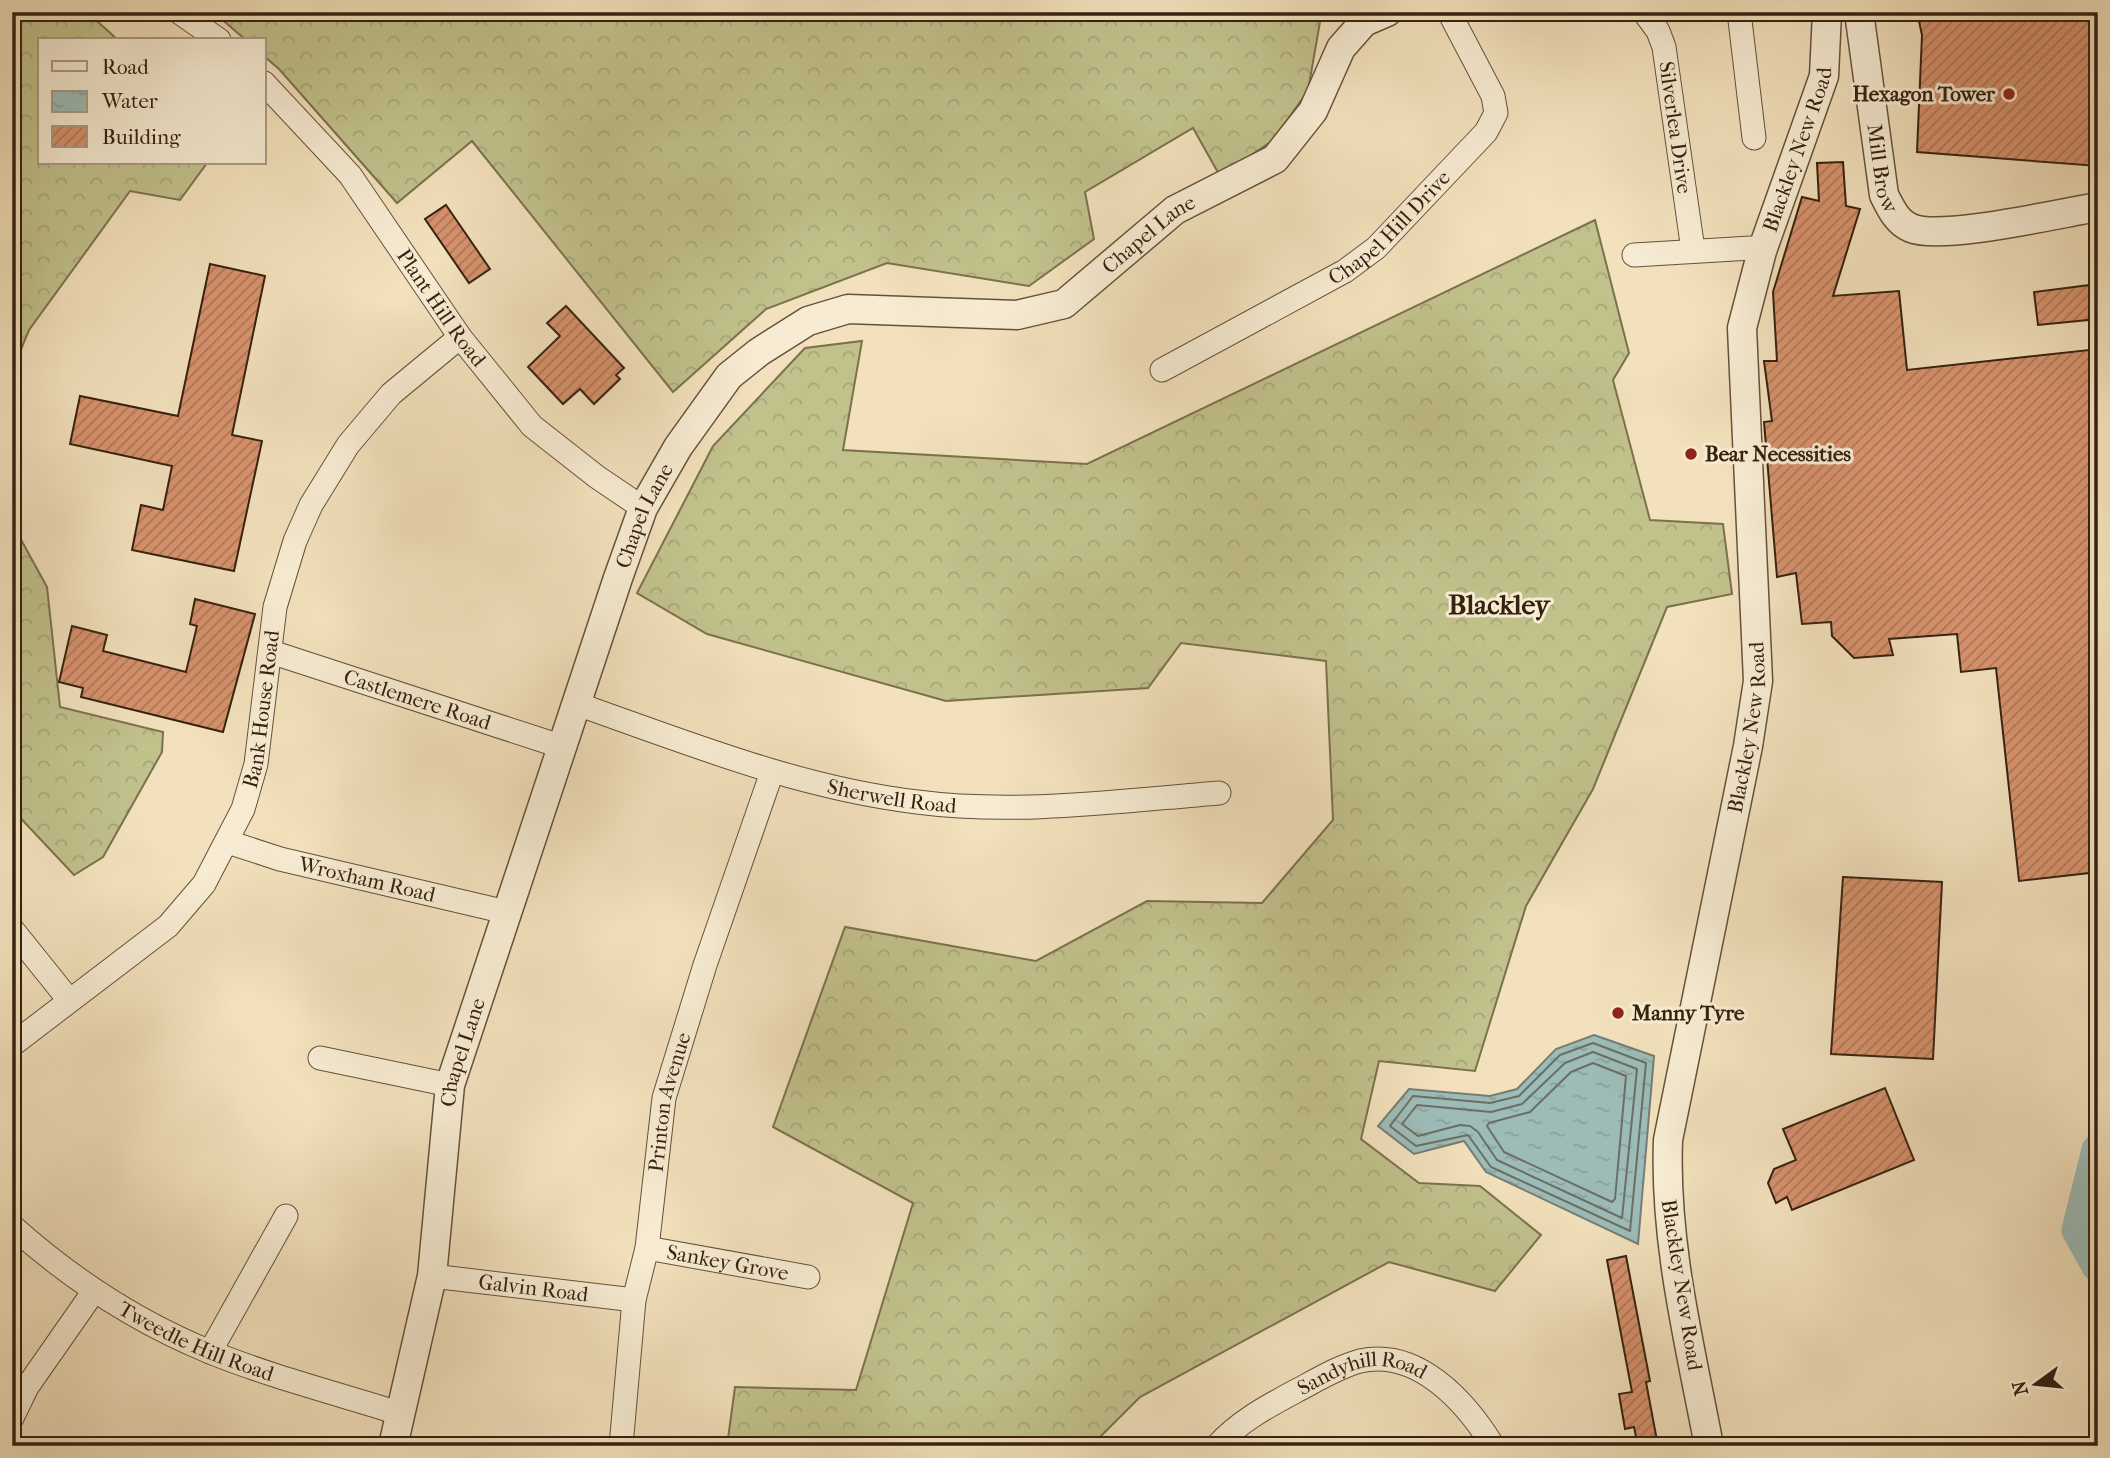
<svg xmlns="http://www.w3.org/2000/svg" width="2110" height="1458" viewBox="0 0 2110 1458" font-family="'IM FELL French Canon',serif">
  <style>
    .forest { fill: url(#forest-crowns); stroke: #7c714e; stroke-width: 2 }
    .water { fill: url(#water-ripples); stroke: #747e75; stroke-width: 2 }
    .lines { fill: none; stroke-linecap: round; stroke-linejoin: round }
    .shore { stroke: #6a6e64; stroke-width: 2 }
    .river { stroke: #9dbcb8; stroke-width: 33 }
    .building { fill: url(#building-hatch); stroke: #362110; stroke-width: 2 }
    .minor-casing { stroke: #65513b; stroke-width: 25 }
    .tertiary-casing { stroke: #65513b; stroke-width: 31 }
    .minor { stroke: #f7ecd3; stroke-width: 23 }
    .tertiary { stroke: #f7ecd3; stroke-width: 28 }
    .poi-dot { fill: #8f2418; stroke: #f7ecd3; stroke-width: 2.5 }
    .labels { text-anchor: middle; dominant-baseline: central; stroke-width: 6; stroke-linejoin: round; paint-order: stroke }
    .poi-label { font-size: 21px; font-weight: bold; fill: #362110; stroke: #f7ecd3; text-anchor: start }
    .street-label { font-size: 21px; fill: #362110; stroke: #f7ecd3 }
    .district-label { font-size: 28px; font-weight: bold; fill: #362110; stroke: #f7ecd3 }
  </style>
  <defs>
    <pattern id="forest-crowns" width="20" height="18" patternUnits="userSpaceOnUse" patternTransform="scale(1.75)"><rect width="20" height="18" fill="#c1c18c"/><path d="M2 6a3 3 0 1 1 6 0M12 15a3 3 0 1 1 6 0" fill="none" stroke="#a6a678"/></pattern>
    <pattern id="water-ripples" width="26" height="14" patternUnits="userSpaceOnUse" patternTransform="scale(1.75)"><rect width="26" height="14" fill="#9dbcb8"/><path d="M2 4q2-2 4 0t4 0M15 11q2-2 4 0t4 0" fill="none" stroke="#88a19d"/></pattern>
    <pattern id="building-hatch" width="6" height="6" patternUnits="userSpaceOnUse" patternTransform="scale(1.75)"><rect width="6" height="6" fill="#d7926d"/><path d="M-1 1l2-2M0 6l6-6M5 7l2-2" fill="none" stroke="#af7758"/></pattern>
  </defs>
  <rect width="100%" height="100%" fill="#f2e1bc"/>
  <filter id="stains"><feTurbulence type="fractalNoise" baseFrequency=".00286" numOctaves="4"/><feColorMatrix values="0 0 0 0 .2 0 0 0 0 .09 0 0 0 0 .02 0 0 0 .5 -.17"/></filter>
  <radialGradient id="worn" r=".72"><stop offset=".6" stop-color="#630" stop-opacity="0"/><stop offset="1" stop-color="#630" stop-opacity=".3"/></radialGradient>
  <g class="forest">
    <path d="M 12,12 L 87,12 L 118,40 L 40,40 L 40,163 L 207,163 L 180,200 L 130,191 L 29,330 L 12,371 Z"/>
    <path d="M 213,12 L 1328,12 L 1321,16 L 1308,91 L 1272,141 L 1220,176 L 1193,128 L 1085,192 L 1094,239 L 1029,286 L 887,263 L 766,309 L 673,392 L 472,141 L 397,203 L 279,69 L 264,56 L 264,40 L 246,40 Z"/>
    <path d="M 1595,220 L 1629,353 L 1613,380 L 1650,520 L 1723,524 L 1732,594 L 1667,607 L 1593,789 L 1526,906 L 1475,1071 L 1379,1061 L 1361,1139 L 1419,1183 L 1480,1186 L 1541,1235 L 1495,1291 L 1389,1262 L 1140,1397 L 1091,1446 L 727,1446 L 735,1387 L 856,1390 L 913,1203 L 773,1127 L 845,927 L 1036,961 L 1147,901 L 1262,903 L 1333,820 L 1326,661 L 1181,643 L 1148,688 L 946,701 L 707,634 L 637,593 L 713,446 L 805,348 L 862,341 L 843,450 L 1087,464 Z"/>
    <path d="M 12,515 L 18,534 L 47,587 L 60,707 L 163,732 L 162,752 L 103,857 L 74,875 L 12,809 Z"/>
  </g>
  <path class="water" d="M 1594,1035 L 1654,1056 L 1638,1244 L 1486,1172 L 1464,1141 L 1414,1154 L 1378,1126 L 1409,1089 L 1490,1096 L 1517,1089 L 1556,1049 Z"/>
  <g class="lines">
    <g class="shore">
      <path d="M 1593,1043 L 1646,1063 L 1630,1231 L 1491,1167 L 1468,1135 L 1416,1146 L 1390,1126 L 1413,1096 L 1490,1103 L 1519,1096 L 1560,1055 Z"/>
      <path d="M 1593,1052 L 1637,1069 L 1622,1218 L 1497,1160 L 1478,1132 L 1470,1126 L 1460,1125 L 1418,1136 L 1402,1124 L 1417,1105 L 1491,1112 L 1522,1104 L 1565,1063 Z"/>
      <path d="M 1593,1063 L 1626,1076 L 1615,1199 L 1612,1202 L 1504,1152 L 1487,1126 L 1489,1123 L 1530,1112 L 1571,1072 Z"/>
    </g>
    <path class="river" d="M 2098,1150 L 2078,1230 L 2098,1266"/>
  </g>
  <g class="building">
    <path d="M 1917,12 L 2098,12 L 2098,166 L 1917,152 L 1922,35 Z"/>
    <path d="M 1843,162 L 1846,206 L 1860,209 L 1833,296 L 1899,291 L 1907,370 L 2098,349 L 2098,872 L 2019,881 L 1996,668 L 1961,672 L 1957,634 L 1889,639 L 1893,655 L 1854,658 L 1832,636 L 1831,622 L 1802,624 L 1796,573 L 1777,577 L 1764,422 L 1772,421 L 1764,361 L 1777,361 L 1773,292 L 1802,197 L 1819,201 L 1817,163 Z"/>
    <path d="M 446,205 L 490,269 L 469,283 L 425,219 Z"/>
    <path d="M 210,264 L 265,276 L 232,435 L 262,441 L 234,571 L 132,550 L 141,505 L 163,510 L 172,466 L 70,444 L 80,396 L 178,416 Z"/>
    <path d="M 2098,284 L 2098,319 L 2038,325 L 2034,292 Z"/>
    <path d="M 566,306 L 624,368 L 616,375 L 620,379 L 594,404 L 580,389 L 563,404 L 528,367 L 560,336 L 547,323 Z"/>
    <path d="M 195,599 L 255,614 L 223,732 L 81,697 L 83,688 L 59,682 L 72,626 L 107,635 L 103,651 L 186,672 L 197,626 L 190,624 Z"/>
    <path d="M 1843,877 L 1942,882 L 1933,1059 L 1831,1054 Z"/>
    <path d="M 1885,1088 L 1914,1160 L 1792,1210 L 1787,1197 L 1776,1203 L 1768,1183 L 1774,1169 L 1796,1160 L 1783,1129 Z"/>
    <path d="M 1626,1256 L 1650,1381 L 1646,1382 L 1658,1446 L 1638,1446 L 1634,1427 L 1625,1429 L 1619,1394 L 1632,1392 L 1607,1260 Z"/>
  </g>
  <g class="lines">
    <g class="minor-casing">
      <g id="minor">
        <path d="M 179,12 L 219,40"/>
        <path id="s1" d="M 1644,12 L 1658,31 L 1664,47 L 1693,250"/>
        <path d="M 1739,12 L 1754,138"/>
        <path id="s2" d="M 264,83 L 350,175 L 460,337 L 532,426 L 597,477 L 643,508"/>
        <path d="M 1634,255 L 1751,248 L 1762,251"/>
        <path id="s3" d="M 1162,370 L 1345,271 L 1376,248 L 1486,132 L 1496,113 L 1493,96 L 1449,12"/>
        <path id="s4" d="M 271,652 L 563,747"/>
        <path id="s5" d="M 577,704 C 688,743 799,788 917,802 C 1017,815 1119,801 1219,793"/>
        <path id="s6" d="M 228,842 L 280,859 L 506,912"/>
        <path d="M 12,929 L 69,1000"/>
        <path id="s7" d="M 12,1045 L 168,926 L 204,884 L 243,809 L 256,764 L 275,607 L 295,541 L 311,505 L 348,445 L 391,394 L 460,337"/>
        <path d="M 320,1058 L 450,1085"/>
        <path id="s8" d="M 12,1226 C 70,1278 137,1322 210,1352 C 272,1377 339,1394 402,1414"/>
        <path id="s9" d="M 647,1248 L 808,1277"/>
        <path id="s10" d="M 432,1276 L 634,1300"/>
        <path d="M 210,1352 L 286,1216"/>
        <path d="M 12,1418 L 27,1387 L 94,1291"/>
        <path id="s11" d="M 621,1446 L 634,1300 L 647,1248 L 664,1098 L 705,965 L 772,772"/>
        <path id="s12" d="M 1217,1446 C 1238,1422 1268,1406 1296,1391 C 1317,1380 1338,1367 1360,1361 C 1418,1348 1466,1402 1493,1446"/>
      </g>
    </g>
    <g class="tertiary-casing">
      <g id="tertiary">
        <path id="s13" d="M 1859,12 L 1884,195 C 1891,209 1897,222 1911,228 C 1941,241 2060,213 2098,207"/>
        <path id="s14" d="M 393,1446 L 432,1276 L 450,1085 L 618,578 L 643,508 L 678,447 L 729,376 L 759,352 L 808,321 L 848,309 L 1017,315 L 1064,304 L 1175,210 L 1275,159 L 1313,111 L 1341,48 L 1364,22 L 1387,12"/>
        <path id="s15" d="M 1709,1446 C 1690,1345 1664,1243 1668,1140 L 1748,746 L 1758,681 L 1742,328 L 1762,251 L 1824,76 L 1827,12"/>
      </g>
    </g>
    <use href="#minor" class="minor"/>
    <use href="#tertiary" class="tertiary"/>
  </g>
  <g class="poi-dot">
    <circle cx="2009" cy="94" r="7"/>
    <circle cx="1691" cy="454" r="7"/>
    <circle cx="1618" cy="1013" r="7"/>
  </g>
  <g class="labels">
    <g class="poi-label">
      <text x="1995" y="94" text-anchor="end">Hexagon Tower</text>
      <text x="1705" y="454">Bear Necessities</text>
      <text x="1632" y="1013">Manny Tyre</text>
    </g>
    <g class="street-label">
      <text stroke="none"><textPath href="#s1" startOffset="122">Silverlea Drive</textPath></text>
      <text stroke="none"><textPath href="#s15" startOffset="1318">Blackley New Road</textPath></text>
      <text stroke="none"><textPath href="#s13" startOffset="158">Mill Brow</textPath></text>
      <text stroke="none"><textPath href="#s3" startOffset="270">Chapel Hill Drive</textPath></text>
      <text stroke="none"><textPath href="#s14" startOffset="1598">Chapel Lane</textPath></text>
      <text stroke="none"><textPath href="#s2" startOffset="287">Plant Hill Road</textPath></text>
      <text stroke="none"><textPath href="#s14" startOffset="968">Chapel Lane</textPath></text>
      <text stroke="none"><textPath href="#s4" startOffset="154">Castlemere Road</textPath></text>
      <text stroke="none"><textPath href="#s7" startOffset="438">Bank House Road</textPath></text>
      <text stroke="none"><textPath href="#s15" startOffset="730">Blackley New Road</textPath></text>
      <text stroke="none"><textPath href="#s5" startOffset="329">Sherwell Road</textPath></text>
      <text stroke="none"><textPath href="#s6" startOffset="144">Wroxham Road</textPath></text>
      <text stroke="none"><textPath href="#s14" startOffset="401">Chapel Lane</textPath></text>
      <text stroke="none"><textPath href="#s11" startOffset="348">Printon Avenue</textPath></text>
      <text stroke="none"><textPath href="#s9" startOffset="82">Sankey Grove</textPath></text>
      <text transform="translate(1682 1285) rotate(81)">Blackley New Road</text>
      <text stroke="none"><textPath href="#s10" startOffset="102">Galvin Road</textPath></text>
      <text stroke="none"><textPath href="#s8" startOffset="219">Tweedle Hill Road</textPath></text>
      <text stroke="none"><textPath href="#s12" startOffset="168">Sandyhill Road</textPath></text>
    </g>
    <g class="district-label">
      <text x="1499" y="604">Blackley</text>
    </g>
  </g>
  <rect width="2110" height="1458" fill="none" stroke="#f2e1bc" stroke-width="42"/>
  <rect x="14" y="14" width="2082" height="1430" fill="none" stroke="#362110" stroke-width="3.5"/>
  <rect x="21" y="21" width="2068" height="1416" fill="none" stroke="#362110" stroke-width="2"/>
  <rect x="38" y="38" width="228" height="126" fill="#f7ecd3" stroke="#aa9b85" stroke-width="2"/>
  <rect x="52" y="61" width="35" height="10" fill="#f7ecd3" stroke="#aa9b85" stroke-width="2"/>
  <text x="102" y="74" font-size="21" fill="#362110">Road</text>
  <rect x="52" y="91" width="35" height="21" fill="url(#water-ripples)" stroke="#aa9b85" stroke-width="2"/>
  <text x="102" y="108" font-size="21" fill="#362110">Water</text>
  <rect x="52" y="126" width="35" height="21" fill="url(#building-hatch)" stroke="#aa9b85" stroke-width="2"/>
  <text x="102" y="144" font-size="21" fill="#362110">Building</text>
  <g transform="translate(2036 1384) rotate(255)" stroke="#f7ecd3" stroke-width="5" paint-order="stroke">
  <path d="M0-5L12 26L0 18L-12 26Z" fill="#362110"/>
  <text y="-10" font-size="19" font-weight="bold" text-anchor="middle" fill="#362110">N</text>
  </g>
  <rect width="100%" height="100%" filter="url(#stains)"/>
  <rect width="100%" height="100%" fill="url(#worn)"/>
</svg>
